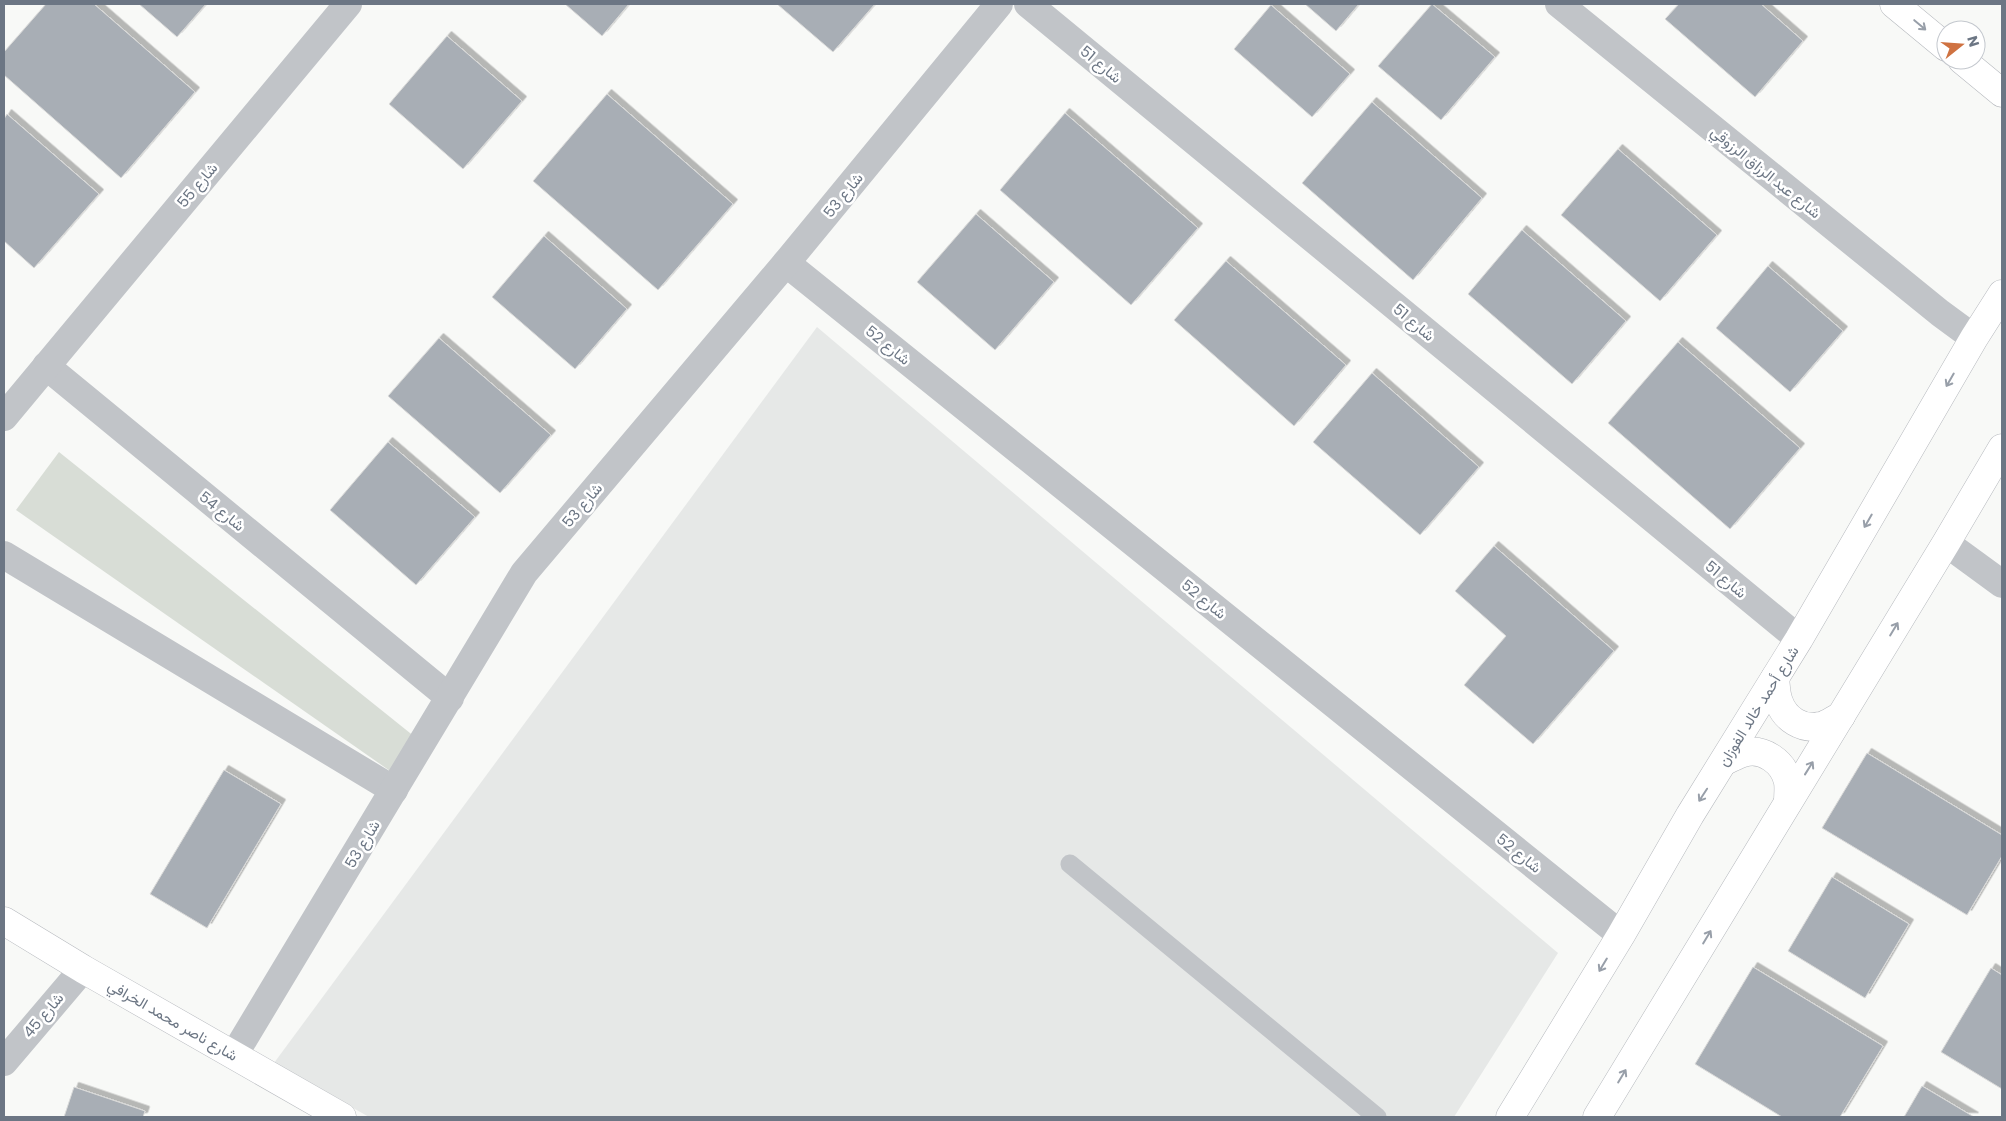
<svg xmlns="http://www.w3.org/2000/svg" width="2006" height="1121" viewBox="0 0 2006 1121" font-family="Poppins,Vazirmatn,sans-serif">
  <style>
    .built { fill: #e6e8e7 }
    .green { fill: #d8ddd6 }
    .building { fill: #a8aeb5; stroke: #dadad9; filter: url(#shadow) }
    .lines { fill: none; stroke-linecap: round; stroke-linejoin: round }
    .secondary-casing { stroke: #b6b9be; stroke-width: 29 }
    .lane { stroke: #c1c4c8; stroke-width: 19 }
    .street { stroke: #c1c4c8; stroke-width: 28 }
    .secondary { stroke: #fff; stroke-width: 28 }
    .oneway { stroke: #989fa9 }
    .labels { text-anchor: middle; dominant-baseline: central; stroke-width: 5; stroke-linejoin: round; paint-order: stroke }
    .street-label { font-size: 15px; fill: #6c7684; stroke: #fff }
  </style>
  <defs>
    <filter id="shadow"><feDropShadow dx="4.5" dy="-4.5" stdDeviation="0" flood-color="#0004"/></filter>
  </defs>
  <rect width="100%" height="100%" fill="#f8f9f7"/>
  <path class="built" d="M 817,327 L 1558,953 L 1454,1117 L 369,1117 L 274,1063 Z"/>
  <path class="green" d="M 59,452 L 415,737 L 393,773 L 16,510 Z"/>
  <g class="building">
    <path d="M 46,4 L 94,4 L 195,92 L 121,178 L 4,75 L 4,52 Z"/>
    <path d="M 139,4 L 206,4 L 177,37 Z"/>
    <path d="M 565,4 L 629,4 L 602,36 Z"/>
    <path d="M 777,4 L 875,4 L 833,52 Z"/>
    <path d="M 1305,4 L 1359,4 L 1336,31 Z"/>
    <path d="M 1432,4 L 1495,57 L 1441,120 L 1378,66 Z"/>
    <path d="M 1679,4 L 1761,4 L 1803,41 L 1755,97 L 1665,19 Z"/>
    <path d="M 1271,5 L 1350,74 L 1312,117 L 1234,49 Z"/>
    <path d="M 447,36 L 522,101 L 463,169 L 389,104 Z"/>
    <path d="M 607,94 L 733,204 L 658,290 L 533,181 Z"/>
    <path d="M 1372,102 L 1482,198 L 1413,280 L 1302,183 Z"/>
    <path d="M 1065,113 L 1198,228 L 1131,305 L 1000,190 Z"/>
    <path d="M 7,114 L 99,194 L 34,268 L 4,241 L 4,119 Z"/>
    <path d="M 1618,149 L 1717,235 L 1660,301 L 1561,215 Z"/>
    <path d="M 976,214 L 1054,282 L 995,350 L 917,282 Z"/>
    <path d="M 1522,230 L 1626,321 L 1572,384 L 1468,294 Z"/>
    <path d="M 544,236 L 627,309 L 575,369 L 492,297 Z"/>
    <path d="M 1226,261 L 1346,365 L 1294,426 L 1174,320 Z"/>
    <path d="M 1768,266 L 1843,331 L 1790,392 L 1716,328 Z"/>
    <path d="M 439,338 L 551,435 L 500,493 L 388,396 Z"/>
    <path d="M 1678,342 L 1800,448 L 1730,529 L 1608,423 Z"/>
    <path d="M 1372,373 L 1479,467 L 1420,535 L 1313,442 Z"/>
    <path d="M 388,442 L 475,517 L 416,585 L 330,510 Z"/>
    <path d="M 1494,546 L 1614,651 L 1533,744 L 1464,685 L 1506,636 L 1455,591 Z"/>
    <path d="M 1867,753 L 2002,835 L 2002,856 L 1967,915 L 1822,828 Z"/>
    <path d="M 224,770 L 281,804 L 207,928 L 150,894 Z"/>
    <path d="M 1832,877 L 1909,924 L 1865,998 L 1788,951 Z"/>
    <path d="M 1753,967 L 1883,1046 L 1840,1117 L 1782,1117 L 1695,1064 Z"/>
    <path d="M 1991,968 L 2002,975 L 2002,1089 L 1941,1052 Z"/>
    <path d="M 1922,1086 L 1974,1117 L 1904,1117 Z"/>
    <path d="M 74,1087 L 145,1111 L 143,1117 L 64,1117 Z"/>
  </g>
  <g class="lines">
    <g class="secondary-casing">
      <g id="secondary">
        <path d="M 1894,4 L 1946,47"/>
        <path d="M 1962,60 L 2002,93"/>
        <path d="M 1775,678 C 1776,686 1776,695 1779,702 C 1785,719 1802,730 1820,726 C 1827,725 1834,719 1841,716"/>
        <path d="M 1725,761 C 1731,758 1737,755 1743,753 C 1763,747 1784,762 1788,782 C 1789,788 1788,796 1788,802"/>
        <path d="M 4,921 L 83,969 L 342,1117"/>
        <path d="M 1510,1117 L 1621,935 L 1690,815 L 1799,639 L 1974,338 L 2002,294"/>
        <path d="M 1597,1117 L 1946,543 L 2002,448"/>
      </g>
    </g>
    <path class="lane" d="M 1070,864 L 1377,1117"/>
    <g class="street">
      <path d="M 1028,4 L 1799,639"/>
      <path d="M 1559,4 L 1940,313 L 1974,338"/>
      <path d="M 786,263 L 1621,935"/>
      <path d="M 46,366 L 450,698"/>
      <path d="M 4,417 L 348,4"/>
      <path d="M 1946,543 L 2002,584"/>
      <path d="M 4,555 L 394,790"/>
      <path d="M 234,1055 L 524,573 L 786,263 L 999,4"/>
      <path d="M 4,1062 L 83,969"/>
    </g>
    <use href="#secondary" class="secondary"/>
  </g>
  <defs><path id="oneway-shaft" d="M-6 0H5M1.5-3L5.5 0L1.5 3" fill="none" stroke-width="1.6" stroke-linecap="round" stroke-linejoin="round" transform="scale(1.25)"/></defs>
  <g class="oneway">
    <use href="#oneway-shaft" transform="translate(1920 25) rotate(40)"/>
    <use href="#oneway-shaft" transform="translate(1950 380) rotate(120)"/>
    <use href="#oneway-shaft" transform="translate(1868 521) rotate(120)"/>
    <use href="#oneway-shaft" transform="translate(1894 629) rotate(-59)"/>
    <use href="#oneway-shaft" transform="translate(1809 768) rotate(-58)"/>
    <use href="#oneway-shaft" transform="translate(1703 795) rotate(123)"/>
    <use href="#oneway-shaft" transform="translate(1707 937) rotate(-59)"/>
    <use href="#oneway-shaft" transform="translate(1603 965) rotate(121)"/>
    <use href="#oneway-shaft" transform="translate(1622 1076) rotate(-59)"/>
  </g>
  <g class="labels">
    <g class="street-label">
      <text transform="translate(1101 64) rotate(40)">شارع 51</text>
      <text transform="translate(1766 172) rotate(39)">شارع عبد الرزاق الرزوقي</text>
      <text transform="translate(197 185) rotate(-50)">شارع 55</text>
      <text transform="translate(843 195) rotate(-51)">شارع 53</text>
      <text transform="translate(1414 322) rotate(40)">شارع 51</text>
      <text transform="translate(888 345) rotate(39)">شارع 52</text>
      <text transform="translate(582 505) rotate(-50)">شارع 53</text>
      <text transform="translate(222 511) rotate(39)">شارع 54</text>
      <text transform="translate(1726 579) rotate(40)">شارع 51</text>
      <text transform="translate(1204 599) rotate(39)">شارع 52</text>
      <text transform="translate(1758 706) rotate(-58)">شارع أحمد خالد الفوزان</text>
      <text transform="translate(362 844) rotate(-59)">شارع 53</text>
      <text transform="translate(1519 853) rotate(39)">شارع 52</text>
      <text transform="translate(43 1015) rotate(-50)">شارع 45</text>
      <text transform="translate(173 1020) rotate(30)">شارع ناصر محمد الخرافي</text>
    </g>
  </g>
  <rect width="2006" height="1121" fill="none" stroke="#6c7684" stroke-width="10"/>
  <g transform="translate(1961 45) rotate(73)"><circle r="24" fill="#ffffff" stroke="#c4c8ce"/>
  <path d="M0-4L9 19L0 12L-9 19Z" fill="#cf7241"/>
  <text y="-8" font-size="14" font-weight="bold" text-anchor="middle" fill="#6c7684">N</text>
  </g>
</svg>
